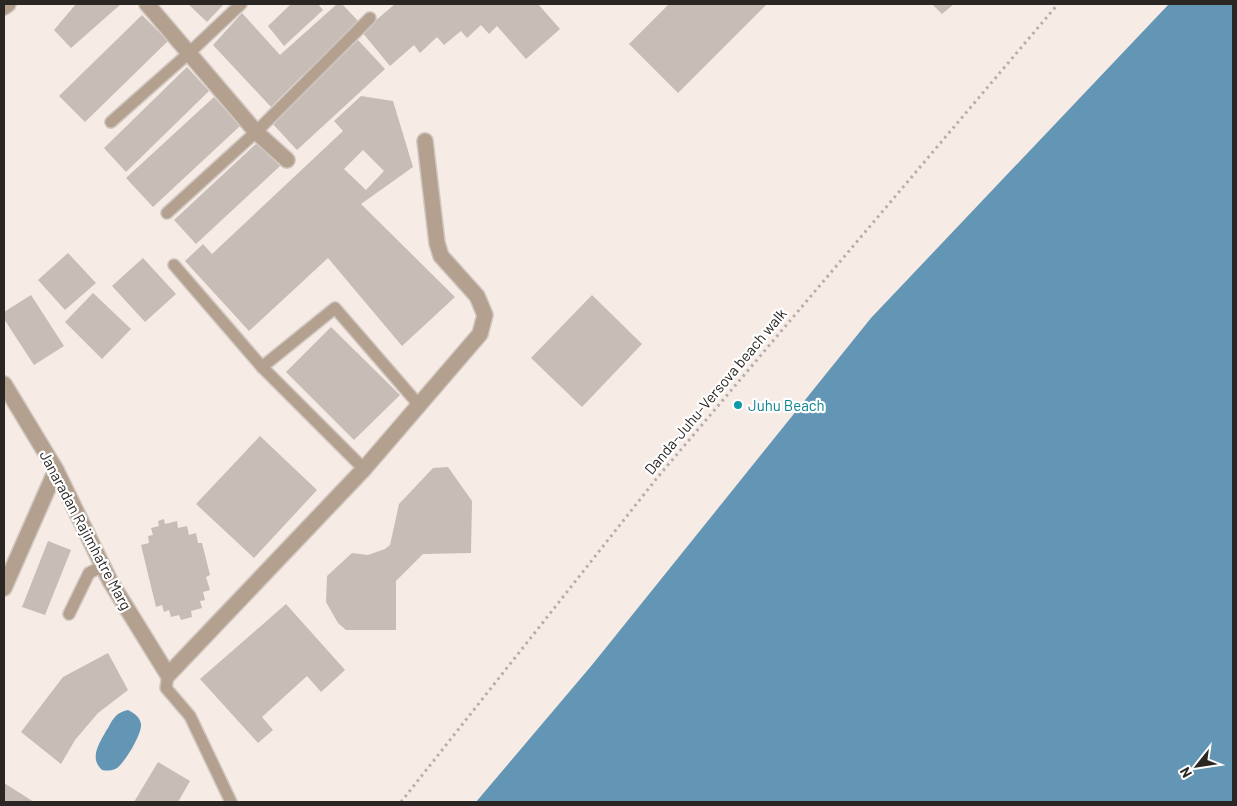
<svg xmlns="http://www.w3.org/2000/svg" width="1237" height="806" viewBox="0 0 1237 806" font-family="Barlow,sans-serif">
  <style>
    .water { fill: #6395b5 }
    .building { fill: #c7bcb6; fill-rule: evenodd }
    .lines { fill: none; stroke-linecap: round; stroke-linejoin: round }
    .lane-casing { stroke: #d1c8c2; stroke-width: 14 }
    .street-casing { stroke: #d1c8c2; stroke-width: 18 }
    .path { stroke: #b6aea9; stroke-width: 3; stroke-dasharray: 2.5 4; stroke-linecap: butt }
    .lane { stroke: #b3a08f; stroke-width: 11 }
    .street { stroke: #b3a08f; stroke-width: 15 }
    .culture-dot { fill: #0f9aa8; stroke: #fff; stroke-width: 2 }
    .labels { text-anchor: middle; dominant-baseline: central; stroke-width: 4.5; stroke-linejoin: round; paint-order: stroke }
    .street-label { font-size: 15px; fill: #2a2624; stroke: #fff }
    .culture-label { font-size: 15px; fill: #0d838f; stroke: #fff; text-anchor: start }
  </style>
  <rect width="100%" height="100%" fill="#f6ebe5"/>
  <g class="water">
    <path d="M 1169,4 L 1233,4 L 1233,802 L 476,802 L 592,665 L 871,318 Z"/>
    <path d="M 128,710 C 134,713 140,717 141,724 C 142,734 125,762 117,768 C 112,771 107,771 102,770 C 89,758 99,744 106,731 C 109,727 111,721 115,717 C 118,713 123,711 128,710 Z"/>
  </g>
  <g class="building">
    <path d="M 76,4 L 121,4 L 71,48 L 54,30 Z"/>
    <path d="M 188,4 L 224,4 L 207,22 Z"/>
    <path d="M 291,4 L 318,4 L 323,10 L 284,46 L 268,26 Z"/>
    <path d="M 337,4 L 342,4 L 361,24 L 302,76 L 271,107 L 213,45 L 242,13 L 280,55 Z"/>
    <path d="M 395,4 L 538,4 L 560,29 L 526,59 L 497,26 L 489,34 L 481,25 L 467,38 L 461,31 L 444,45 L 437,37 L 420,53 L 414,45 L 390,66 L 362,32 Z"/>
    <path d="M 669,4 L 767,4 L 678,93 L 629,44 Z"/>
    <path d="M 932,4 L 954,4 L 942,14 Z"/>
    <path d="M 142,15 L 168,41 L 85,122 L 59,96 Z"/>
    <path d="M 358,40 L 385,69 L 297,150 L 271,122 Z"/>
    <path d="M 187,67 L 209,91 L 126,172 L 104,148 Z"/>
    <path d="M 361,96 L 393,101 L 413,167 L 361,204 L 455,297 L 402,346 L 328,258 L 249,331 L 185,261 L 203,244 L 212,254 L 343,131 L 334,121 ZM 363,150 L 384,171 L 366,190 L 344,169 Z"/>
    <path d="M 214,97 L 240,126 L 153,207 L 126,178 Z"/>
    <path d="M 258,142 L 280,166 L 196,244 L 174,220 Z"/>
    <path d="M 68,253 L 96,283 L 65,310 L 38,280 Z"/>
    <path d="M 143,258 L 176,294 L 145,322 L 112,286 Z"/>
    <path d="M 93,293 L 131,329 L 102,359 L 65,322 Z"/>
    <path d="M 31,295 L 64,346 L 34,365 L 4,319 L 4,312 Z"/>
    <path d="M 592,295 L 642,344 L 582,407 L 531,358 Z"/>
    <path d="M 331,327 L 400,395 L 354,440 L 286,372 Z"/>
    <path d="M 260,436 L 317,490 L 254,558 L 196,504 Z"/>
    <path d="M 448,467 L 472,501 L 471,553 L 423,554 L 396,581 L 396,630 L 346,630 L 338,623 L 326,602 L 327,576 L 352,553 L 368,555 L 385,549 L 390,545 L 399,504 L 433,468 Z"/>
    <path d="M 164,519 L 165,524 L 177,521 L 178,528 L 187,526 L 189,535 L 196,533 L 198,543 L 202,543 L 210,575 L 206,577 L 210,590 L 203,592 L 205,600 L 200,601 L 202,608 L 191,611 L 192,617 L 181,620 L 179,615 L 171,617 L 169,610 L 164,612 L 162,605 L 156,607 L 141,545 L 149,543 L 148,536 L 153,535 L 151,528 L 159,526 L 158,521 Z"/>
    <path d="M 48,541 L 71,550 L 45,615 L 22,607 Z"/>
    <path d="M 286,604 L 345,670 L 321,692 L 307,676 L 262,717 L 273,730 L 258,743 L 200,679 Z"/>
    <path d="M 108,653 L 128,690 L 98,713 L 75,740 L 61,764 L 21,732 L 63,677 Z"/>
    <path d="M 158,762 L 190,781 L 178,802 L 134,802 Z"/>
    <path d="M 4,783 L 34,802 L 4,802 Z"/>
  </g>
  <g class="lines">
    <g class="lane-casing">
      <g id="lane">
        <path d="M 111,122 L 189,53 L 241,4"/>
        <path d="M 167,213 L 256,132 L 370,18"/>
        <path d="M 174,265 L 262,367 L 364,469"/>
        <path d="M 262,367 L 335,308 L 419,405"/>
        <path d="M 69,614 L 89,573 L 103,566"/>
        <path d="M 168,675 L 166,688 L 190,716 L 231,802"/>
      </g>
    </g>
    <g class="street-casing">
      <g id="street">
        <path d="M 147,4 L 256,132 L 287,160"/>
        <path d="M 4,7 L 8,4"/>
        <path d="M 4,384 L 56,470 L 110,581 L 168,675 L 364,469 L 480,334 L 485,315 L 477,296 L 441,256 L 437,243 L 425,141"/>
        <path d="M 4,588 L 56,470"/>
      </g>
    </g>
    <path class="path" d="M 401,802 L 657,478 L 1058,4"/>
    <use href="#lane" class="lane"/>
    <use href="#street" class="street"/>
  </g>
  <circle class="culture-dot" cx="738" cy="405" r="5"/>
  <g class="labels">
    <g class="street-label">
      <text transform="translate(715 391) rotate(-50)">Danda-Juhu-Versova beach walk</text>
      <text transform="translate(86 530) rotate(62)">Janaradan Rajimhatre Marg</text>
    </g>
    <g class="culture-label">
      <text x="748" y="405">Juhu Beach</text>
    </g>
  </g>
  <rect width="1237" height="806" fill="none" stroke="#2a2624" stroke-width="10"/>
  <g transform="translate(1197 766) rotate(240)" stroke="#ffffff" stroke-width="4" paint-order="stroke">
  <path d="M0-4L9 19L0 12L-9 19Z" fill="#2a2624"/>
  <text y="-8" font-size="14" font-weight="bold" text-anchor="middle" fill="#2a2624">N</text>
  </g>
</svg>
